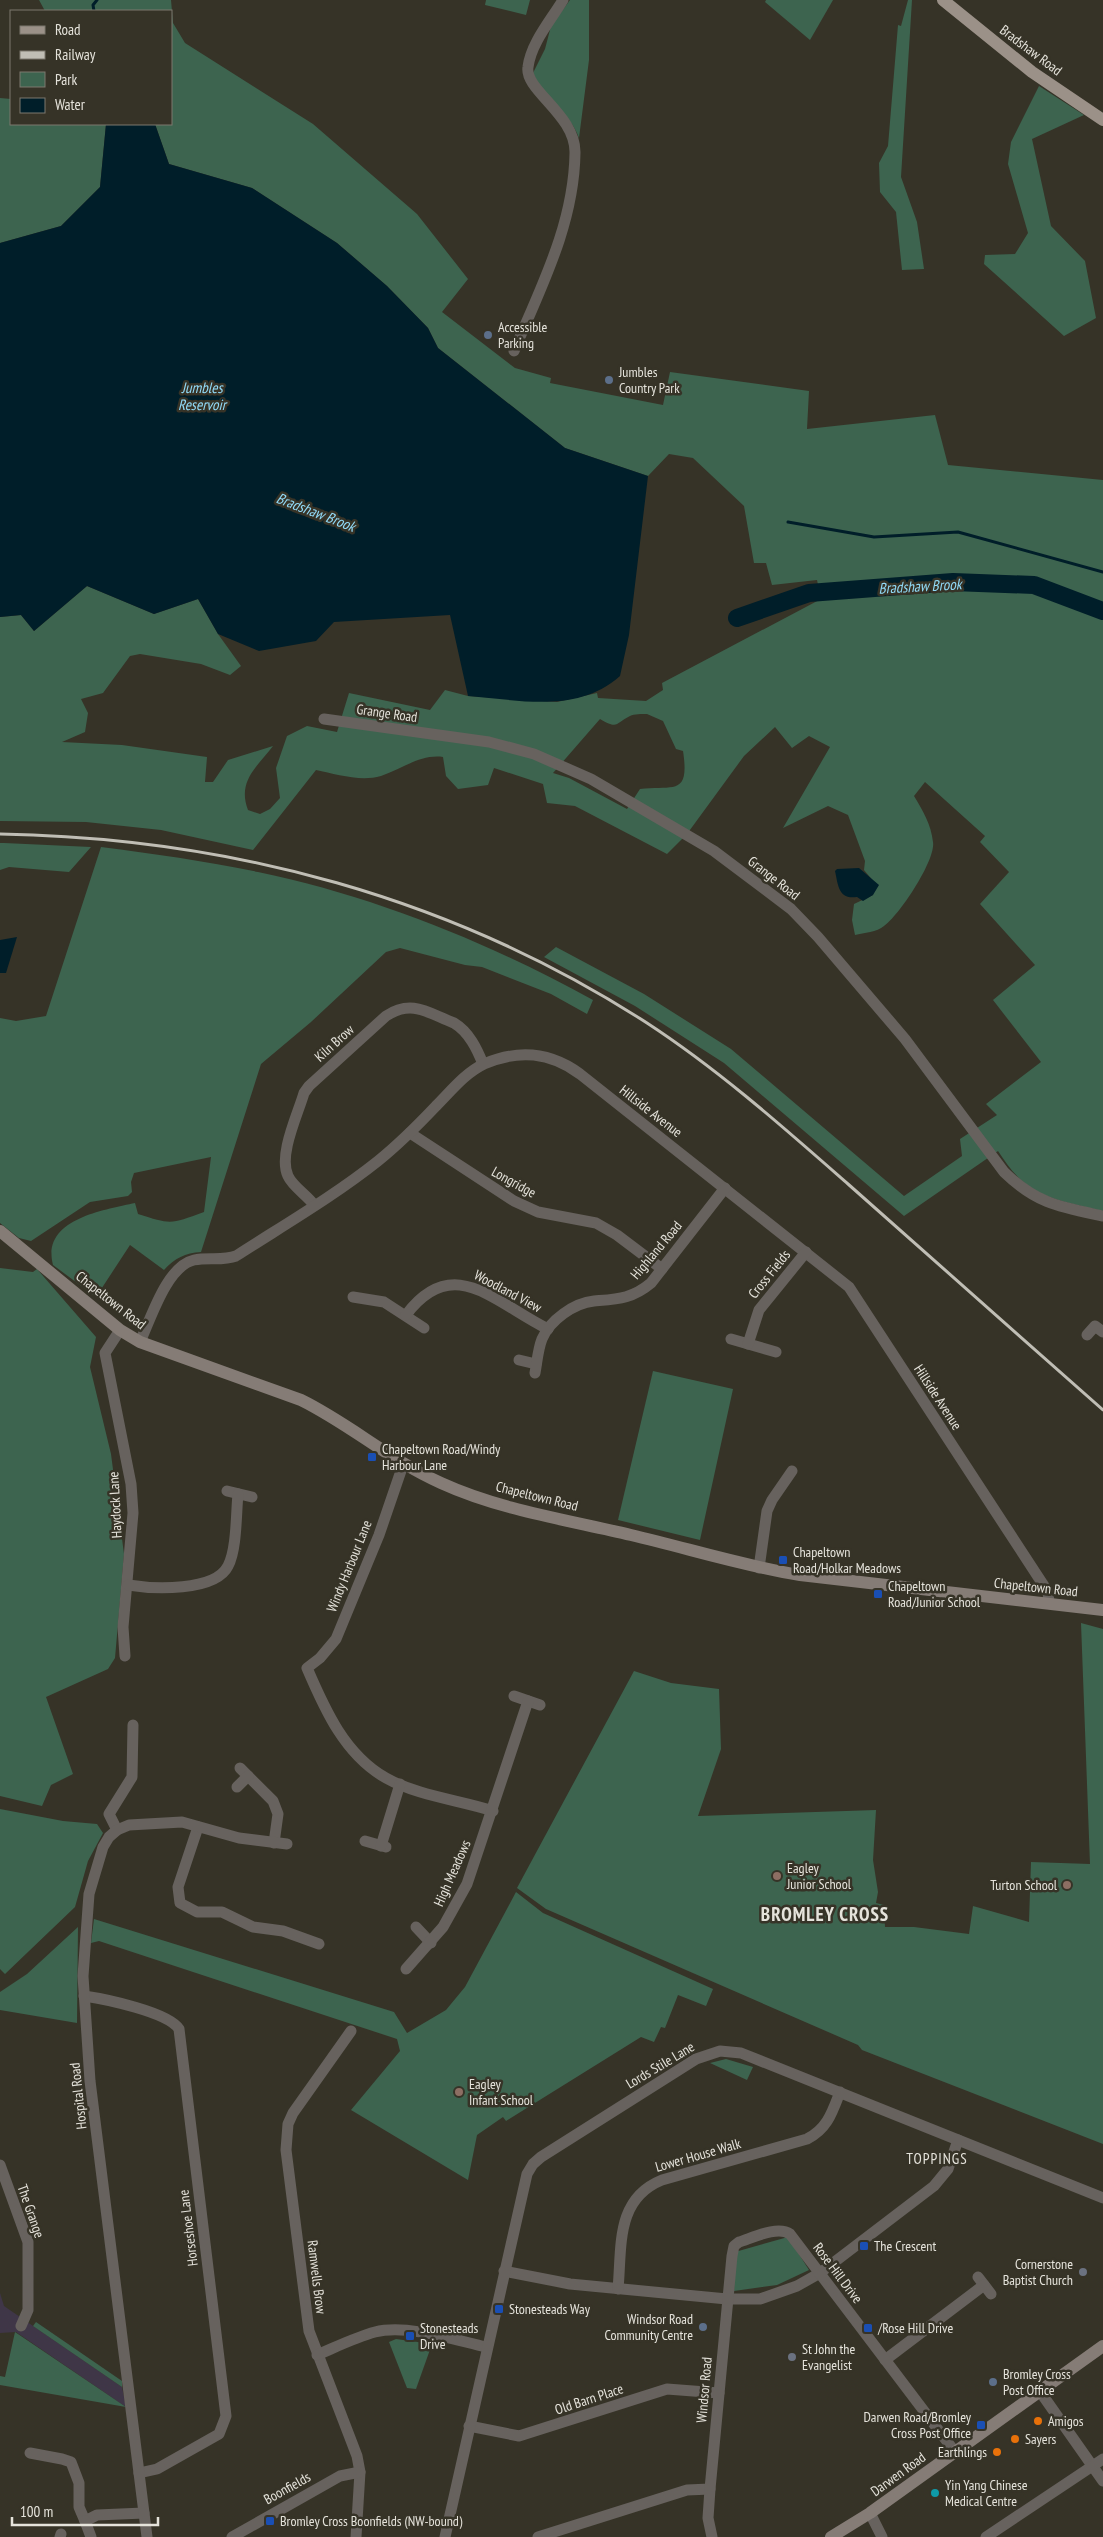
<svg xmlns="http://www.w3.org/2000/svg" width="1103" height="2537" viewBox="0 0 1103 2537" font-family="'PT Sans Narrow',sans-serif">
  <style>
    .commercial { fill: #3f3647 }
    .green { fill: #3d644f; fill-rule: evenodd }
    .water { fill: #001e29 }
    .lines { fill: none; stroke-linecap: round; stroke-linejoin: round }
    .stream { stroke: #001e29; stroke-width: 3 }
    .river { stroke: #001e29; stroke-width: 18 }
    .minor { stroke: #67625e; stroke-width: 11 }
    .secondary { stroke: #857c76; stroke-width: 12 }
    .primary { stroke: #9b9188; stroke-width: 12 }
    .rail { stroke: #c0beb5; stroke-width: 3 }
    .service-dot { fill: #5c6f8a; stroke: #363327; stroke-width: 2 }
    .transit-dot { fill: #1a4fb4; stroke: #363327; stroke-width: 2 }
    .education-dot { fill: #8d6e63; stroke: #363327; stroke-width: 2 }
    .worship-dot { fill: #6b7280; stroke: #363327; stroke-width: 2 }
    .food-dot { fill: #e8710a; stroke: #363327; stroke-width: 2 }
    .culture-dot { fill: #0f9aa8; stroke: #363327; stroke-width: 2 }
    .labels { text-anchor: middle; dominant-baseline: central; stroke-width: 5; stroke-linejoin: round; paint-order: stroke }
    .street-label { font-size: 14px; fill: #e5e3db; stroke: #363327 }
    .poi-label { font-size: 14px; fill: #e5e3db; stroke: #363327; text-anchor: start }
    .water-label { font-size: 15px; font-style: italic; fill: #91daf7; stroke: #363327 }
    .neighbourhood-label { font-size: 15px; letter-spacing: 1px; fill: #e5e3db; stroke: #363327 }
    .district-label { font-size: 19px; font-weight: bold; letter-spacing: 1px; fill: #e5e3db; stroke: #363327 }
  </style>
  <rect width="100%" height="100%" fill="#363327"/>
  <path class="commercial" d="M 0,2293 L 4,2306 L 122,2387 L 126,2407 L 16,2332 L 0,2333 Z"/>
  <g class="green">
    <path d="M 39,0 L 171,0 L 173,23 L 185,43 L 313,124 L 417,214 L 468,279 L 442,312 L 515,368 L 551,378 L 550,383 L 663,405 L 670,372 L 809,391 L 807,429 L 935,415 L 948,465 L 1103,480 L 1103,1211 C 1078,1205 1046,1200 1026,1184 C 1014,1175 1006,1163 998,1151 L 904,1216 L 724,1063 L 635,1006 L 544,957 L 556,947 L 644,994 L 731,1049 L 904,1196 L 962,1156 L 960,1139 L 997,1115 L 986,1104 L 1041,1062 L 993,1000 L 1035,965 L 980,904 L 1009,872 L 980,842 L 985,836 L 925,782 L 914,796 C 923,811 931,824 933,842 C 936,860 899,916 884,926 C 877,932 864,933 855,935 L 852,920 L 854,904 L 873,895 L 874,882 L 864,870 L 865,861 L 848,815 L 828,806 L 783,828 L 830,747 L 809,736 L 792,748 L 775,727 L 744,756 L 687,834 L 667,854 L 575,806 L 547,803 L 543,784 L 494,768 L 488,785 L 458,789 L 446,776 L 443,757 C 420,754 402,769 381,776 C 360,782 336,774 316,770 L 253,850 L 161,830 L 86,822 L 0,821 L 0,617 L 21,615 L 34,631 L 87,586 L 154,614 L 198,599 L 218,634 L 241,666 L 230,675 L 201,664 L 140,654 L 130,656 L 103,693 L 81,699 L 88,713 L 85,732 L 62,742 L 122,745 L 207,757 L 205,782 L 213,782 L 228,760 L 273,746 C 257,767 237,781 248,810 L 260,814 L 270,809 L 280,798 L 276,768 L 287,736 L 307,726 L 337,732 L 349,693 L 430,710 L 445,690 L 468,696 L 557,702 L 597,693 L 598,698 L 646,701 L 663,690 L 662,683 L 821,599 L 817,580 L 772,585 L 766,563 L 754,563 L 744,506 L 693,458 L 669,454 L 648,476 L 565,448 L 438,348 L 428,328 L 387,286 L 337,243 L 252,188 L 169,164 L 155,124 L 171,124 L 171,11 L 45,11 ZM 647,714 L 663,721 L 676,749 L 683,751 C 690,797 673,785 640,789 L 627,809 L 569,778 L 553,773 L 600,719 C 619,730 615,723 630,716 C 634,714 642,714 647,714 Z"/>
    <path d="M 486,0 L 530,0 L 526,15 L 485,5 Z"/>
    <path d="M 570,0 L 589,0 L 589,60 L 579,138 C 570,112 543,98 533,73 L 545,49 L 551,26 Z"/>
    <path d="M 766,0 L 833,0 L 810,40 L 765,2 Z"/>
    <path d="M 908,0 L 912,0 L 901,177 L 917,222 L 924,269 L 902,270 L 896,212 L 880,192 L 879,163 L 888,146 L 898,25 L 901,26 Z"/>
    <path d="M 1039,86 L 1084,115 L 1032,139 L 1051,226 L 1085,261 L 1096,318 L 1064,336 L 984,264 L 985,255 L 1015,254 L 1028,233 L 1008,164 L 1011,142 Z"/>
    <path d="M 0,98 L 11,99 L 11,124 L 106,124 L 100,187 L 61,226 L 0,243 Z"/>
    <path d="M 0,843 L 4,843 L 91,847 L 69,872 L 9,867 L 0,870 Z"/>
    <path d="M 101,847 C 154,854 206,861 258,872 C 374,896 490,943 593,1000 L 587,1014 L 551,994 L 482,967 L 465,965 L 400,948 L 386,952 L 311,1022 L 261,1064 L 201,1252 C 185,1253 175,1258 164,1270 L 130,1245 L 96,1297 L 53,1265 C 41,1219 104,1210 135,1203 L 138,1214 C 172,1225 171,1224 204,1212 L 211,1157 L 134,1173 L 131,1182 L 132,1192 L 128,1196 L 90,1202 L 31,1241 L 19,1238 L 0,1223 L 0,1018 L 16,1021 L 46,1016 Z"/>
    <path d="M 0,1268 L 33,1272 L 37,1269 L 96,1337 L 90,1367 L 111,1454 L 124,1554 L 115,1658 L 108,1669 L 46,1697 L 73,1774 L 51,1785 L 42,1806 L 0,1796 Z"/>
    <path d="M 653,1371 L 733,1389 L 700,1540 L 618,1520 Z"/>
    <path d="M 1081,1623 L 1103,1629 L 1103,2144 L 862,2050 L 858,2045 L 546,1909 L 517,1888 L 634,1671 L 671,1683 L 719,1689 L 721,1749 L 698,1816 L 876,1810 L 873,1860 L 878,1892 L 876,1903 L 884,1905 L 885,1927 L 914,1927 L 969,1934 L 973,1906 L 1029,1922 L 1031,1862 L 1090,1864 Z"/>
    <path d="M 0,1809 L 63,1821 L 97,1824 L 103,1833 L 88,1861 L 75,1907 L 5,1974 L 0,1969 Z"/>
    <path d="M 516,1892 L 543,1913 L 713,1989 L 706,2006 L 678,1995 L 665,2028 L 661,2027 L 654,2042 L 641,2037 L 506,2121 L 503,2117 L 477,2135 L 468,2180 L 351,2110 L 400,2051 L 397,2039 L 99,1941 L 91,1943 L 94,1919 L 394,2012 L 407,2033 L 446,2010 L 465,1987 Z"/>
    <path d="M 78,1927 L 77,2023 L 0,2010 L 0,1992 L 27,1974 Z"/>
    <path d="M 726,2059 L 753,2067 L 747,2080 L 710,2063 Z"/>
    <path d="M 788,2237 L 809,2270 L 777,2285 L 734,2291 L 735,2252 Z"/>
    <path d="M 36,2322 L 122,2381 L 122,2387 L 33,2326 Z"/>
    <path d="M 15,2332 L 126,2407 L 0,2385 L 0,2376 L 5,2377 Z"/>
    <path d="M 396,2339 L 432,2344 L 416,2389 L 407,2388 L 389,2342 Z"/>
  </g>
  <g class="water">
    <path d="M 106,124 L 155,124 L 169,164 L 252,188 L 337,243 L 387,286 L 428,328 L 438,348 L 565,448 L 648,476 L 629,635 L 620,676 C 577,714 521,700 468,696 L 450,615 L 334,622 L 316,641 L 259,651 L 218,634 L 198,599 L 154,614 L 87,586 L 34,631 L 21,615 L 0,617 L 0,243 L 61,226 L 100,187 Z"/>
    <path d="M 859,868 L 879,885 L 873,895 L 863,901 L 857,897 C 838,900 838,884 835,871 L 837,869 Z"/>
    <path d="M 17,937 L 6,973 L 0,973 L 0,940 Z"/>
  </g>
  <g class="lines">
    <g class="stream">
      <path d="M 94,11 L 93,5 L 97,0"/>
      <path d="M 788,522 L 874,537 L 958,532 L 1103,572"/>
    </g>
    <path class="river" d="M 737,618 L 809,593 L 953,582 L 1034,585 L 1103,611"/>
    <g class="minor">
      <path d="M 514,351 C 541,287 574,224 575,153 C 576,115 524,90 528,67 C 531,43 551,20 563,0"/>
      <path d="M 324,719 L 489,742 L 534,754 L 591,779 L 714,851 L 791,909 L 818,937 L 905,1039 L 1004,1172 C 1037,1204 1060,1207 1103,1216"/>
      <path d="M 410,1133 L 514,1201 L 538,1212 L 596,1223 L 617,1235 L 662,1269"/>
      <path d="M 314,1205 C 307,1195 293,1187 288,1176 C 278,1155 298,1114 304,1093 L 309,1086 L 386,1016 C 412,999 428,1013 454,1023 C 469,1032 477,1049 483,1064"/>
      <path d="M 353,1297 L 384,1302 L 424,1328"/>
      <path d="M 406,1315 C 453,1252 495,1303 548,1329"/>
      <path d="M 120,1330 L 105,1353 L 131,1484 L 133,1513 L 123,1627 L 125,1656"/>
      <path d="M 1087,1335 L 1095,1326 L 1103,1332"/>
      <path d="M 731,1339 L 776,1352"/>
      <path d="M 140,1342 C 151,1318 167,1266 194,1260 C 208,1257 223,1261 236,1256 C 284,1225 334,1196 378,1161 C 399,1144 418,1125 436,1106 C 451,1091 465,1073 484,1064 C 519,1049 550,1052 580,1074 L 849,1287 L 1048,1592 L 1049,1603"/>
      <path d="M 748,1344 L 759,1310 L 806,1252"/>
      <path d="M 519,1360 L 536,1364"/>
      <path d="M 535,1373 C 537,1362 538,1349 542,1339 C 550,1320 574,1303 594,1301 C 617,1299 632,1299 651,1283 L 725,1188"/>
      <path d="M 403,1465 L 379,1535 L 336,1639 L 320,1658 L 307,1668 C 325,1710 345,1755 386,1778 C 418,1796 459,1800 493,1811"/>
      <path d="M 227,1491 L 252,1497"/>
      <path d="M 759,1568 L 767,1511 L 772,1500 L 792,1471"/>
      <path d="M 128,1585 C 153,1589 215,1592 228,1566 C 237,1549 236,1513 238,1494"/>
      <path d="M 514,1696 L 540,1705"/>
      <path d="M 240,1768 L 273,1801 L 278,1814 L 274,1843"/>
      <path d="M 237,1787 L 248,1776"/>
      <path d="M 198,1827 L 178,1887 L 180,1903 L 197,1912 L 222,1912 L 253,1927 L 283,1931 L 319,1944"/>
      <path d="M 117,1830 L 109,1814 L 132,1777 L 133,1725"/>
      <path d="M 365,1841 L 386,1847"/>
      <path d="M 381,1846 L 400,1784"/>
      <path d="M 416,1927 L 431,1943"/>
      <path d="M 406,1969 L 443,1927 L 467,1884 L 528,1701"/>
      <path d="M 84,1996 C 105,1999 168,2012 179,2029 L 226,2416 L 219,2434 L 157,2469 L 139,2473"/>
      <path d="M 351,2031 L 293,2113 L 288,2124 L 286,2150 L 309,2331 L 357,2456 L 360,2472 L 356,2537"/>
      <path d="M 0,2165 L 28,2242 L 28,2310 L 21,2326"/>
      <path d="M 504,2271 L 570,2284 L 727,2299 L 760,2299 L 797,2286 L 820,2273 L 934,2186 L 948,2169 L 958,2140"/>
      <path d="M 978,2277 L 991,2294"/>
      <path d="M 618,2289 C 622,2247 615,2199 662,2180 L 807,2139 C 827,2129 832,2113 840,2092"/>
      <path d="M 317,2355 C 336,2347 356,2337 375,2332 C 407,2324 455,2340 486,2347"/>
      <path d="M 885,2360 L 984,2285"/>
      <path d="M 1039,2390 L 1103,2481"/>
      <path d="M 469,2426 L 519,2436 L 667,2389 L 719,2393"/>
      <path d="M 30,2453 L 62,2459 L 71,2462 L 79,2483 L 79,2507 L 85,2521 L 97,2515 L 144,2513"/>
      <path d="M 870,2513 L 882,2537"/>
      <path d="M 85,2521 L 91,2537"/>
      <path d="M 60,2537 L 61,2534"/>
      <path d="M 147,2537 L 90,2081 L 83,1976 L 89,1894 L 103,1847 L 109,1837 L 117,1830 L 129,1825 L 182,1822 L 239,1838 L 287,1844"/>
      <path d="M 232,2537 L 340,2476 L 360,2472"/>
      <path d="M 445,2537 L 527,2174 L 533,2164 L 541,2157 L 696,2059 L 720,2051 L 741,2053 L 1103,2198"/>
      <path d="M 538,2537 L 687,2490 L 710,2489"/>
      <path d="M 712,2537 L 708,2518 L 710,2489 L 732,2256 L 734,2246 L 739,2242 C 752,2238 778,2225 790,2234 L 955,2452"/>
      <path d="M 986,2537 L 1103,2459"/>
    </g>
    <g class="secondary">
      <path d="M 0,1231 L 120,1330 L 140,1342 L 301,1400 C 350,1424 391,1461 441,1483 C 500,1510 568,1520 631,1535 C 687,1548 743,1566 800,1575 L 1103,1610"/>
      <path d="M 831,2537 L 870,2513 L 1103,2346"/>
    </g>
    <path class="primary" d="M 943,0 L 1032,72 L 1103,120"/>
    <path class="rail" d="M 0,834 C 230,838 452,897 647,1023 C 719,1070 783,1127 848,1184 C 933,1259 1018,1334 1103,1410"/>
  </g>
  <g class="service-dot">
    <circle cx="488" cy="335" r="5"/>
    <circle cx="609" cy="380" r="5"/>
    <circle cx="703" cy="2327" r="5"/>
    <circle cx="993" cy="2382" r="5"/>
  </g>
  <g class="transit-dot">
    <rect x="367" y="1452" width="10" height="10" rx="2.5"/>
    <rect x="778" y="1555" width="10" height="10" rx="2.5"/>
    <rect x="873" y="1589" width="10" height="10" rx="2.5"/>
    <rect x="859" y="2241" width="10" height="10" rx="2.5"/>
    <rect x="494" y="2304" width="10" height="10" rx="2.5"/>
    <rect x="863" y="2323" width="10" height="10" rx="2.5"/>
    <rect x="405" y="2331" width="10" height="10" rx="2.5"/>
    <rect x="976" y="2420" width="10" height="10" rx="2.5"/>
    <rect x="265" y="2516" width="10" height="10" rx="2.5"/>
  </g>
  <g class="education-dot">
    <circle cx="777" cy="1876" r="5"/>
    <circle cx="1067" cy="1885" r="5"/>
    <circle cx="459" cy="2092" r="5"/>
  </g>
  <g class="worship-dot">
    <circle cx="1083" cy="2272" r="5"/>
    <circle cx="792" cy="2357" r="5"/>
  </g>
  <g class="food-dot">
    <circle cx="1038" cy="2421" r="5"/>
    <circle cx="1015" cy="2439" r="5"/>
    <circle cx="997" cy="2452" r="5"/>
  </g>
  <circle class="culture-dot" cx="935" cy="2493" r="5"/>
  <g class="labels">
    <g class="street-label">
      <text transform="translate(1031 50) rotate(37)">Bradshaw Road</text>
      <text transform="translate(387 713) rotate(8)">Grange Road</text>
      <text transform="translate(774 878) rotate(38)">Grange Road</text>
      <text transform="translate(334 1043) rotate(-42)">Kiln Brow</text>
      <text transform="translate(651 1111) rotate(38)">Hillside Avenue</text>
      <text transform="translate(514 1182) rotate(29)">Longridge</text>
      <text transform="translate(656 1250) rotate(-50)">Highland Road</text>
      <text transform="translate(769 1274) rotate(-51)">Cross Fields</text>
      <text transform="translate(508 1291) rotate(28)">Woodland View</text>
      <text transform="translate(111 1300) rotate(38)">Chapeltown Road</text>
      <text transform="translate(938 1397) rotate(57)">Hillside Avenue</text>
      <text transform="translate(537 1496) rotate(14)">Chapeltown Road</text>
      <text transform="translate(115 1505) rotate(-93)">Haydock Lane</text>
      <text transform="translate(349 1566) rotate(-68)">Windy Harbour Lane</text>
      <text transform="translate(1036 1587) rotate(6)">Chapeltown Road</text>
      <text transform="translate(452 1873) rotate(-66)">High Meadows</text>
      <text transform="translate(660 2065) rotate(-31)">Lords Stile Lane</text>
      <text transform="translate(78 2096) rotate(-96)">Hospital Road</text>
      <text transform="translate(698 2155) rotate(-16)">Lower House Walk</text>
      <text transform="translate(31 2211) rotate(71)">The Grange</text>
      <text transform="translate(188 2228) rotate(-97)">Horseshoe Lane</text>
      <text transform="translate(838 2273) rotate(53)">Rose Hill Drive</text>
      <text transform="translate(317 2277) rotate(83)">Ramwells Brow</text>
      <text transform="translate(704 2390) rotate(-85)">Windsor Road</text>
      <text transform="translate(589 2399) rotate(-18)">Old Barn Place</text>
      <text transform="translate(898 2474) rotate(-36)">Darwen Road</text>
      <text transform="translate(287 2488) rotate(-29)">Boonfields</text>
    </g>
    <g class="poi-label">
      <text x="498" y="327">Accessible<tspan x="498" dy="16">Parking</tspan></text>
      <text x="619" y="372">Jumbles<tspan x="619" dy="16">Country Park</tspan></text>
      <text x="382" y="1449">Chapeltown Road/Windy<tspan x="382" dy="16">Harbour Lane</tspan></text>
      <text x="793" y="1552">Chapeltown<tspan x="793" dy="16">Road/Holkar Meadows</tspan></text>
      <text x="888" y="1586">Chapeltown<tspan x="888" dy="16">Road/Junior School</tspan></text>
      <text x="787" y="1868">Eagley<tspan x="787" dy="16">Junior School</tspan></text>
      <text x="1057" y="1885" text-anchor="end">Turton School</text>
      <text x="469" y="2084">Eagley<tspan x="469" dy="16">Infant School</tspan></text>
      <text x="874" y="2246">The Crescent</text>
      <text x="1073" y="2264" text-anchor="end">Cornerstone<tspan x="1073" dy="16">Baptist Church</tspan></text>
      <text x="509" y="2309">Stonesteads Way</text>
      <text x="693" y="2319" text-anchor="end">Windsor Road<tspan x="693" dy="16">Community Centre</tspan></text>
      <text x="420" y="2328">Stonesteads<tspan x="420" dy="16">Drive</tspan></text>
      <text x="878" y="2328">/Rose Hill Drive</text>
      <text x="802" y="2349">St John the<tspan x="802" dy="16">Evangelist</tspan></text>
      <text x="1003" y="2374">Bromley Cross<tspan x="1003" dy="16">Post Office</tspan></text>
      <text x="971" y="2417" text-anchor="end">Darwen Road/Bromley<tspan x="971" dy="16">Cross Post Office</tspan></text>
      <text x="1048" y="2421">Amigos</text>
      <text x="1025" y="2439">Sayers</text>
      <text x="987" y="2452" text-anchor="end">Earthlings</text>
      <text x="945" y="2485">Yin Yang Chinese<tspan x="945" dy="16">Medical Centre</tspan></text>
      <text x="280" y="2521">Bromley Cross Boonfields (NW-bound)</text>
    </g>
    <g class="water-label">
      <text x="202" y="387">Jumbles<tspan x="202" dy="17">Reservoir</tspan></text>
      <text transform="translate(316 512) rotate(21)">Bradshaw Brook</text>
      <text transform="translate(920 586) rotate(-3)">Bradshaw Brook</text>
    </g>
    <g class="neighbourhood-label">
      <text x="937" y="2158">TOPPINGS</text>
    </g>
    <g class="district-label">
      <text x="825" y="1914">BROMLEY CROSS</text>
    </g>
  </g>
  <rect x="10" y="10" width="162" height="115" fill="#363327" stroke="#7c796f"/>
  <rect x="20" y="26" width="25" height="8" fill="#9b9188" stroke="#7c796f"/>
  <text x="55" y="35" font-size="15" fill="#e5e3db">Road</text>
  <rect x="20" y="51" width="25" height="8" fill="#c0beb5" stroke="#7c796f"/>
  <text x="55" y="60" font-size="15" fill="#e5e3db">Railway</text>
  <rect x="20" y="72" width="25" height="15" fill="#3d644f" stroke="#7c796f"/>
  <text x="55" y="85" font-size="15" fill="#e5e3db">Park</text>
  <rect x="20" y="98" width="25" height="15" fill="#001e29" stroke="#7c796f"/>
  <text x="55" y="110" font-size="15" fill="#e5e3db">Water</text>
  <path d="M12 2517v8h146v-8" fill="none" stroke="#e5e3db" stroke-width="2.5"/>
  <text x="20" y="2517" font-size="15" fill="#e5e3db" stroke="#363327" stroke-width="4" paint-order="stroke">100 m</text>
</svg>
